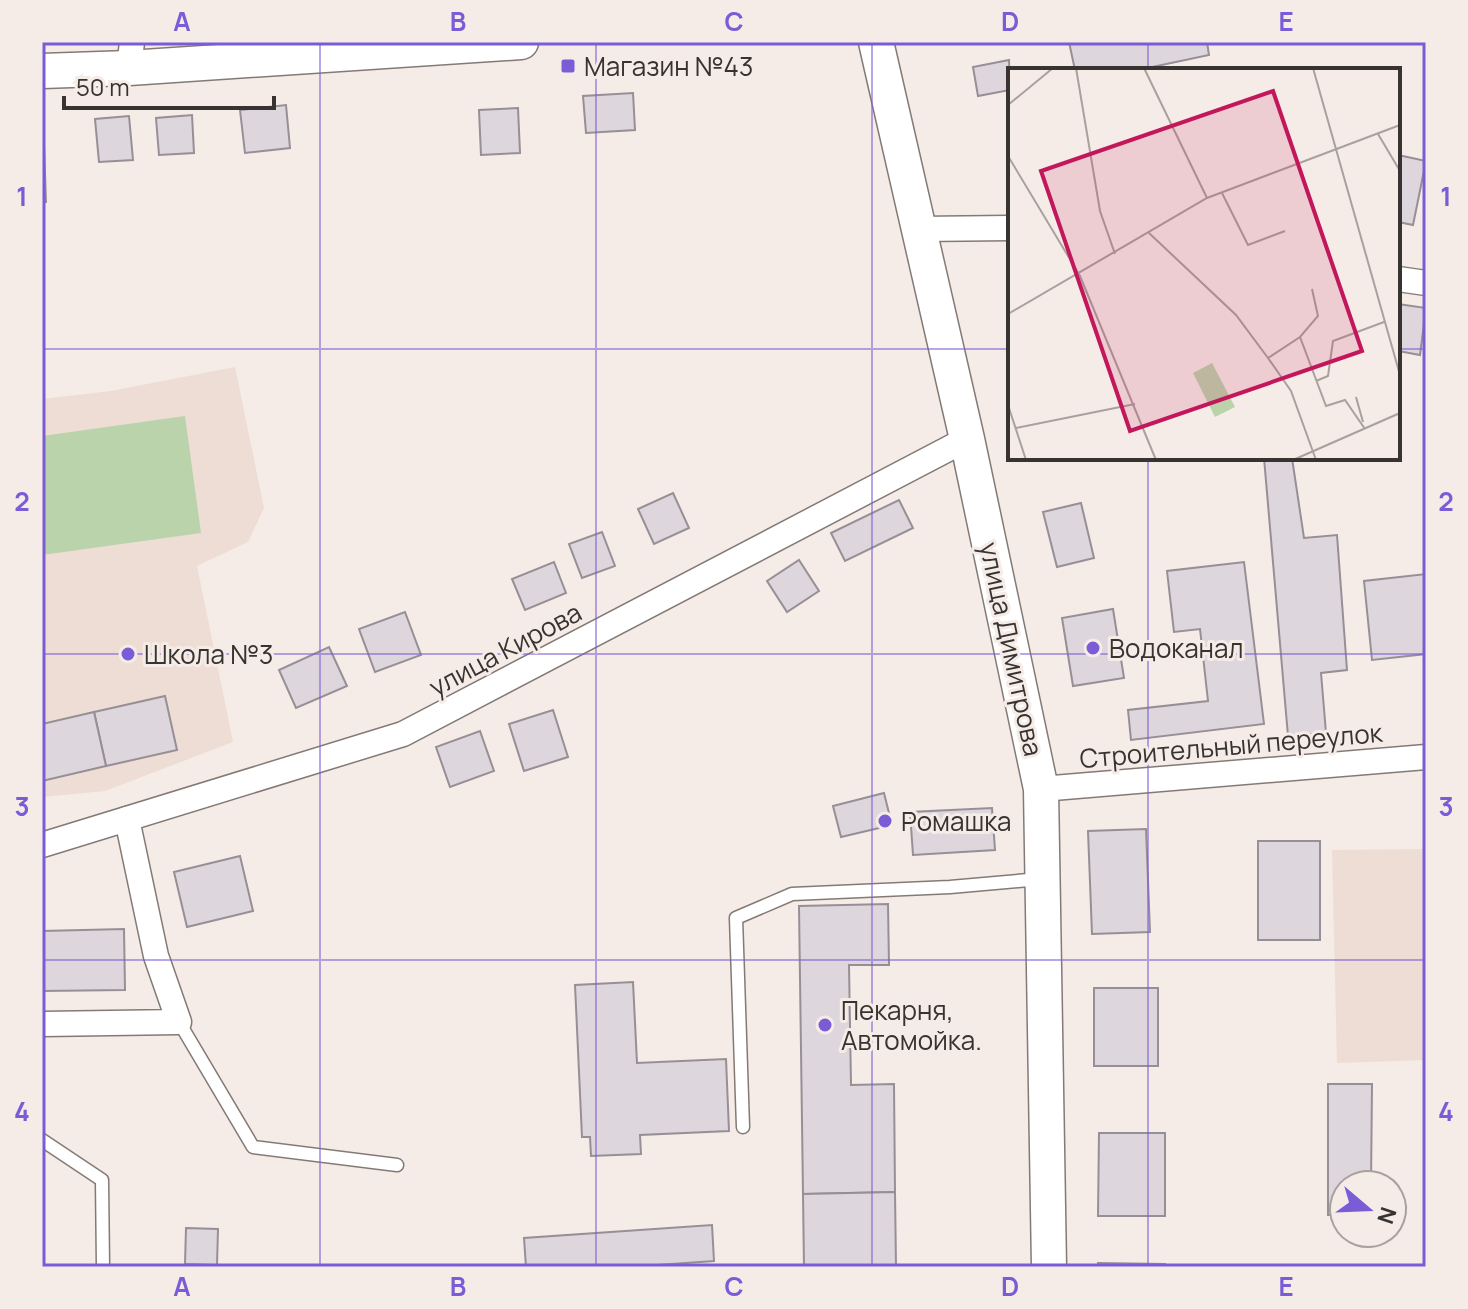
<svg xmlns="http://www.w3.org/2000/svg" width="1468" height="1309" viewBox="0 0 1468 1309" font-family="Manrope,sans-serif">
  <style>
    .built { fill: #eeddd5 }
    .green { fill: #bbd3aa }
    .building { fill: #ded6dd; stroke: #968f95; stroke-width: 2 }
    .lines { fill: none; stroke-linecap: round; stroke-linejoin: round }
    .lane-casing { stroke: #837a76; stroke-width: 15 }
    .street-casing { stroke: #837a76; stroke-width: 27 }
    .secondary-casing { stroke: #837a76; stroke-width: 37 }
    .lane { stroke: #fff; stroke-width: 12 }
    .street { stroke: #fff; stroke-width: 24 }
    .secondary { stroke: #fff; stroke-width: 34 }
    .grid { fill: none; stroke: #7b5cd6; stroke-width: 2; stroke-opacity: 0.55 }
    .poi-dot { fill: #7b5cd6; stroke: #f5ebe7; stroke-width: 3 }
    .labels { text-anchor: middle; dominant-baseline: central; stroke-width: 6; stroke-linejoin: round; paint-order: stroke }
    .poi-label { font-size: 26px; fill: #373331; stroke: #f5ebe7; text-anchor: start }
    .street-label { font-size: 26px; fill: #373331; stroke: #f5ebe7 }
    .inset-road { fill: none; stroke: #a9a19e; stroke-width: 2 }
    .view { fill: #c2185b; fill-opacity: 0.15; stroke: #c2185b; stroke-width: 4 }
    .inset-edge { fill: none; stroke: #373331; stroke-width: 4 }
    .neatline { fill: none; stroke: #7b5cd6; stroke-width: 3 }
    .grid-label { font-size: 26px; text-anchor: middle; font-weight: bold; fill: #7b5cd6 }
  </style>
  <rect width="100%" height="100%" fill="#f5ebe7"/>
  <g class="built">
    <path d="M 235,367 L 264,508 L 248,542 L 197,566 L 233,742 L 105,791 L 42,797 L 42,399 L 111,391 Z"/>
    <path d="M 1426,849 L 1426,1060 L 1337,1063 L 1332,850 Z"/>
  </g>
  <path class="green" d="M 185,416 L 201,533 L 42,555 L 42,436 Z"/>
  <g class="building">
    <path d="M 1069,42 L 1207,42 L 1209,55 L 1138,70 L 1075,70 Z"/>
    <path d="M 1009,60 L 1010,90 L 978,96 L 973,67 Z"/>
    <path d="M 633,93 L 635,130 L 586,133 L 583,96 Z"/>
    <path d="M 286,105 L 290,148 L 245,153 L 240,110 Z"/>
    <path d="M 518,108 L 520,153 L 481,155 L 479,110 Z"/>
    <path d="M 192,115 L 194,153 L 159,155 L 156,118 Z"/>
    <path d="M 129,116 L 133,160 L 99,162 L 95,119 Z"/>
    <path d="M 42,144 L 44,144 L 46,202 L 42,202 Z"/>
    <path d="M 1398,155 L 1426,161 L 1413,225 L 1398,222 Z"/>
    <path d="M 1398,304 L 1426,308 L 1420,355 L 1398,351 Z"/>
    <path d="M 1244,458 L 1292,458 L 1304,538 L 1337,535 L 1347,670 L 1321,673 L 1326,733 L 1288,736 L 1264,458 Z"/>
    <path d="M 673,493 L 689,528 L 654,544 L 638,509 Z"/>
    <path d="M 899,500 L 913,528 L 845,561 L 831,533 Z"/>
    <path d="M 1081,503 L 1094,558 L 1057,567 L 1043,512 Z"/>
    <path d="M 602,532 L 615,566 L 582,578 L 569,544 Z"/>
    <path d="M 799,560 L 819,591 L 787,612 L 767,581 Z"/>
    <path d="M 554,562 L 566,593 L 525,610 L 512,579 Z"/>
    <path d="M 1244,562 L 1264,724 L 1131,740 L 1128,710 L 1208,701 L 1200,629 L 1174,632 L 1167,571 Z"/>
    <path d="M 1426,574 L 1426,654 L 1372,660 L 1364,581 Z"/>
    <path d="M 1113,609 L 1124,678 L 1073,686 L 1062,618 Z"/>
    <path d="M 405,612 L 421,655 L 375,672 L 359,629 Z"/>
    <path d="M 329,647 L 347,686 L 296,708 L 279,670 Z"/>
    <path d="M 165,696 L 177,750 L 106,766 L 94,712 Z"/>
    <path d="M 553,710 L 568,757 L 524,771 L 509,724 Z"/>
    <path d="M 94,712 L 106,766 L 42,781 L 42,724 Z"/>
    <path d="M 480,731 L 494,771 L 450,787 L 436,747 Z"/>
    <path d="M 884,793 L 892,825 L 841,837 L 833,806 Z"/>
    <path d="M 992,808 L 995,850 L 913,855 L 910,812 Z"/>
    <path d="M 1146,829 L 1150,932 L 1092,934 L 1088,831 Z"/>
    <rect x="1258" y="841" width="62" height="99"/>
    <path d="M 240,856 L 253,911 L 187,927 L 174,872 Z"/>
    <path d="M 888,904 L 889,965 L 849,965 L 851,1085 L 894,1084 L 895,1192 L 803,1194 L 799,906 Z"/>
    <path d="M 124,929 L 125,990 L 42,991 L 42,931 Z"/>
    <path d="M 633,982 L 637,1063 L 726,1059 L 729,1131 L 640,1135 L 641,1154 L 591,1156 L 590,1137 L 582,1137 L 575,985 Z"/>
    <rect x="1094" y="988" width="64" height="78"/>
    <path d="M 1328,1084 L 1372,1084 L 1371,1185 L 1344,1185 L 1344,1215 L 1328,1215 Z"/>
    <path d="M 1099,1133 L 1165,1133 L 1165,1216 L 1098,1216 Z"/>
    <path d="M 895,1192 L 896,1267 L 804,1267 L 803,1194 Z"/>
    <path d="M 712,1225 L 714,1261 L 628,1267 L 526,1267 L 524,1238 Z"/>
    <path d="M 186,1228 L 218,1229 L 217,1265 L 185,1264 Z"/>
    <path d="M 1098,1263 L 1165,1264 L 1165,1267 L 1098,1267 Z"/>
  </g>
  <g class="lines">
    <g class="lane-casing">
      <g id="lane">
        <path d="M 179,1022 L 253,1147 L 397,1165"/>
        <path d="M 743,1127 L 736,918 L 792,894 L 950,887 L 1040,879"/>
        <path d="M 42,1140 L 102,1180 L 103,1267"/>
      </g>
    </g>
    <g class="street-casing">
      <g id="street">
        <path d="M 129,68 L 132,42"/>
        <path d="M 919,229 L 1010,228"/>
        <path d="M 1398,279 L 1426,283"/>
        <path d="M 1041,789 L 1426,757"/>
        <path d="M 42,845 L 403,734 L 967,439"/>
        <path d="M 42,1024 L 179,1022 L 156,956 L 127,819"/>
      </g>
    </g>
    <g class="secondary-casing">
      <g id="secondary">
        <path d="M 876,42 L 967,439 L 1041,789 L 1049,1267"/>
        <path d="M 42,71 L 129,68 L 521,42"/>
      </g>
    </g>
    <use href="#lane" class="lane"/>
    <use href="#street" class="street"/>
    <use href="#secondary" class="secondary"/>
  </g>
  <path class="grid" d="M 320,42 L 320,1267M 596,42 L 596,1267M 872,42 L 872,1267M 1148,42 L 1148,70M 42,349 L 1010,349M 1398,349 L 1426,349M 1148,458 L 1148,1267M 42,654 L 1426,654M 42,960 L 1426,960"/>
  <g class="poi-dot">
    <rect x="560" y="58" width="16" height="16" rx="4"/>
    <circle cx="1093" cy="648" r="8"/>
    <circle cx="128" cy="654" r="8"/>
    <circle cx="885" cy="821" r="8"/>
    <circle cx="825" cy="1025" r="8"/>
  </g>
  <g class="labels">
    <g class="poi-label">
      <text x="584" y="66">Магазин №43</text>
      <text x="1109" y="648">Водоканал</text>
      <text x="144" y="654">Школа №3</text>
      <text x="901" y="821">Ромашка</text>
      <text x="841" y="1010">Пекарня,<tspan x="841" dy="30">Автомойка.</tspan></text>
    </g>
    <g class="street-label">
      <text transform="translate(505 649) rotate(-28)">улица Кирова</text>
      <text transform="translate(1012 649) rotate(78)">улица Димитрова</text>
      <text transform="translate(1231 745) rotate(-5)">Строительный переулок</text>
    </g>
  </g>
  <g transform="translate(1008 68)">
    <rect width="392" height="392" fill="#f5ebe7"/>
    <path d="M 204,295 L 227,339 L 207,349 L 185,305 Z" fill="#bbd3aa"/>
    <path class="inset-road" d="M 68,0 L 92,143 L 107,186M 136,0 L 199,130M 305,0 L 392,307M 0,37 L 45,0M 370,66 L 392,103M 0,88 L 72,208 L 148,392M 214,125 L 240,177 L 277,163M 141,165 L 228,247 L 260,290 L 283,323 L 308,392M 0,246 L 199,130 L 392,57M 292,269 L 318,338 L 337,332 L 357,361M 260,290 L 292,269 L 310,248 L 304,221M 308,313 L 320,308 L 325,273 L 376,254M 348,329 L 355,354M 0,337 L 18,392M 8,360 L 127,336M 285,392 L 392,345"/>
    <path class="view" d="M 265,23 L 354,283 L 122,363 L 33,103 Z"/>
    <rect width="392" height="392" class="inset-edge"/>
  </g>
  <rect width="1468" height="1309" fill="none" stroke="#f5ebe7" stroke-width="88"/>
  <g transform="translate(1368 1209) rotate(109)"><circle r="38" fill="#f5ebe7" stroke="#a9a19e" stroke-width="2"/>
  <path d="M0-6L14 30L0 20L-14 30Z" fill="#7b5cd6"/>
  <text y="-12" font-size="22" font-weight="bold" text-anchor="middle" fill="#373331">N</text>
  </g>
  <path d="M64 96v12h210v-12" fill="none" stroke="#373331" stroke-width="4"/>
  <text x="76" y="96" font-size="24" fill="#373331" stroke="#f5ebe7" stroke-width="6" paint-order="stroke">50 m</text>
  <rect x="44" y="44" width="1380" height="1221" class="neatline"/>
  <g class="grid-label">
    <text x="182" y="31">A</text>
    <text x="458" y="31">B</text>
    <text x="734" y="31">C</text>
    <text x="1010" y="31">D</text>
    <text x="1286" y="31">E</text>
    <text x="22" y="206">1</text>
    <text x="1446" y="206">1</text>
    <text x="22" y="511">2</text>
    <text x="1446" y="511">2</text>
    <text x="22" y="816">3</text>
    <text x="1446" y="816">3</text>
    <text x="22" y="1121">4</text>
    <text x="1446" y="1121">4</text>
    <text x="182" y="1296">A</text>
    <text x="458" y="1296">B</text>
    <text x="734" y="1296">C</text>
    <text x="1010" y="1296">D</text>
    <text x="1286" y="1296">E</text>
  </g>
</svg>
